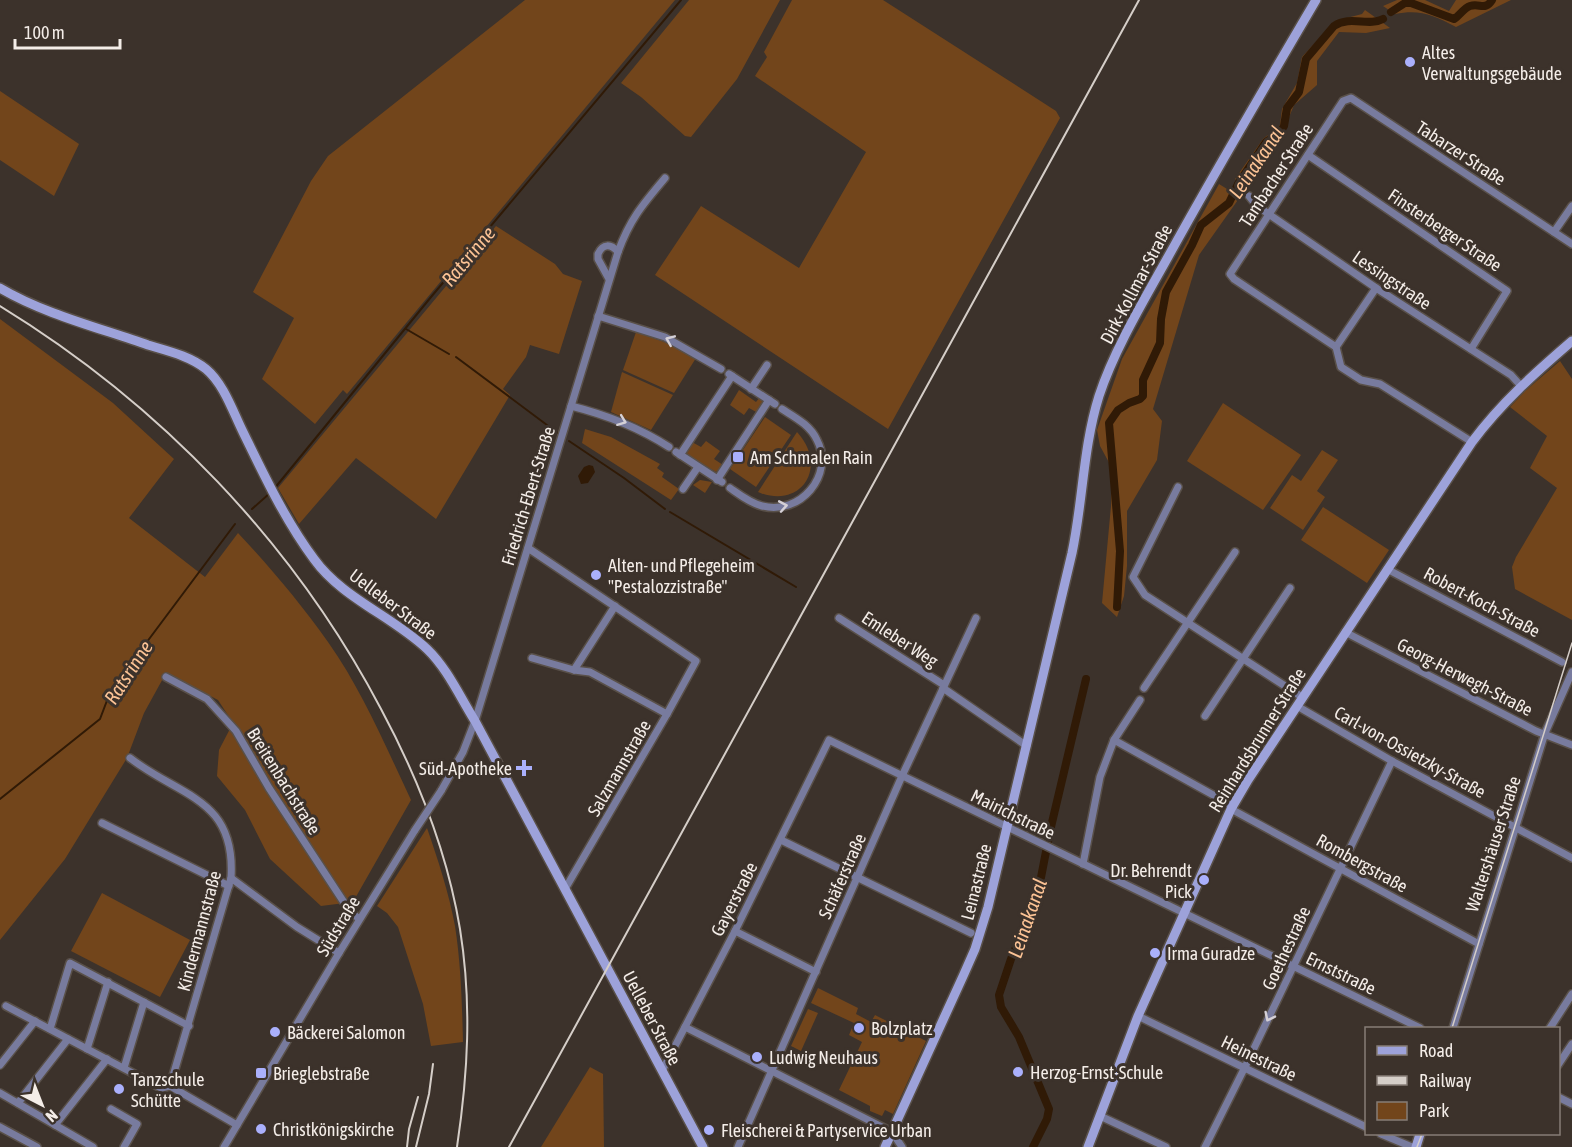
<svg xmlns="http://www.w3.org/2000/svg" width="1572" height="1147" viewBox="0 0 1572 1147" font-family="'Asap Condensed',sans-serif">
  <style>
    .green { fill: #72451b }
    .water { fill: #301a06 }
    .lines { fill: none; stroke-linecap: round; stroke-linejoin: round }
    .stream { stroke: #301a06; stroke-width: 2 }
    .canal { stroke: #301a06; stroke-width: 8 }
    .street-casing { stroke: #595049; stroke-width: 10 }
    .secondary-casing { stroke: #595049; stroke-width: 12 }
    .street { stroke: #787b9e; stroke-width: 7 }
    .secondary { stroke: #9da2da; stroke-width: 9 }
    .tram { stroke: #d5cec8; stroke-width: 1.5 }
    .rail { stroke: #d5cec8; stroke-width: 2 }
    .street-bridge-casing { stroke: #595049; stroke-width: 10; stroke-linecap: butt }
    .street-bridge { stroke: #787b9e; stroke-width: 7 }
    .oneway { stroke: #d5d0d6 }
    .poi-dot { fill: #aab0fc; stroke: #3c322b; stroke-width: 2 }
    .labels { text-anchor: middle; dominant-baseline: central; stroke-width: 6; stroke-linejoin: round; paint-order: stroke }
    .poi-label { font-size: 18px; fill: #f4ede8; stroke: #3c322b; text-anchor: start }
    .street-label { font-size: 18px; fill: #f4ede8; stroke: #3c322b }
    .water-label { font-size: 20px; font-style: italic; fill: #fcc395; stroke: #3c322b }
  </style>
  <rect width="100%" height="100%" fill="#3c322b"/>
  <g class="green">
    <path d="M 525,0 L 675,0 L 347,394 L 343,390 L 315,424 L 262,379 L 294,318 L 253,292 L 311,181 L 328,156 Z"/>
    <path d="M 689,0 L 780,0 L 737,79 L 691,137 L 685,136 L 641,97 L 621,83 Z"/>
    <path d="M 792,0 L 883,0 L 1056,111 L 1060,118 L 888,429 L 655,275 L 701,206 L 799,268 L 866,152 L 755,76 L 767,57 L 764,52 Z"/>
    <path d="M 1397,0 L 1425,0 L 1449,11 L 1456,0 L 1511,0 L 1456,27 C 1433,15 1420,9 1395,14 L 1383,6 Z"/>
    <path d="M 1365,10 L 1390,28 L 1366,33 L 1339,32 L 1317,61 L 1317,85 L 1294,105 L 1280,139 L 1271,142 L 1246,187 L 1235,179 L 1263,139 L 1280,125 L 1282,109 L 1297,83 L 1302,57 L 1335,21 L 1362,14 Z"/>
    <path d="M 0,91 L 79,144 L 54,196 L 0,160 Z"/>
    <path d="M 1219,184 L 1240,197 L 1199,255 L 1153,409 L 1162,421 L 1157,460 L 1127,511 L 1127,566 L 1124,596 L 1117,617 L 1102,603 L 1111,506 L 1112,468 L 1100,446 L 1097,430 L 1122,359 Z"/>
    <path d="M 496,226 L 555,264 L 563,274 L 582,281 L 559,354 L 530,345 L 526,357 L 503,389 L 510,395 L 436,519 L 356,458 L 299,524 L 278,488 Z"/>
    <path d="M 0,319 L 113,403 L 174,459 L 129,518 L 205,577 L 238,533 C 270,567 301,604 328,642 C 362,690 386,747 411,800 L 353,902 L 321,906 L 270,859 L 245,810 L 217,776 L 219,750 L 233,723 L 218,700 L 166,673 L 144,713 L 127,758 L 65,859 L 0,940 Z"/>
    <path d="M 636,332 L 667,343 L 696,358 L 674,393 L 623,370 Z"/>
    <path d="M 1560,361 L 1572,379 L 1572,620 L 1515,589 L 1512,567 L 1516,557 L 1557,488 L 1530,468 L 1547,436 L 1510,407 L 1525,391 Z"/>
    <path d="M 622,372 L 673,395 L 651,430 L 611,412 Z"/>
    <path d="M 739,390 L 756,402 L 760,397 L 763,403 L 758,413 L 749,408 L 744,415 L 730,405 Z"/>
    <path d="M 1223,403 L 1301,455 L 1263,510 L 1187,461 Z"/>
    <path d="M 765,417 L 791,435 L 756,487 L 730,469 Z"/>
    <path d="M 585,429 L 611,437 L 660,464 L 657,468 L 664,473 L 662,477 L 679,489 L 671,500 L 582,443 Z"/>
    <path d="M 797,432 C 829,467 801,510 758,492 Z"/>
    <path d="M 706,441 L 720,451 L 714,459 L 723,465 L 716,472 L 687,455 L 687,449 L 692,442 L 701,447 Z"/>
    <path d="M 1322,450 L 1338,460 L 1317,491 L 1325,497 L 1303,530 L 1270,508 L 1292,475 L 1301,481 Z"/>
    <path d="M 700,480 L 712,482 L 705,493 L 693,485 Z"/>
    <path d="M 1323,507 L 1389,550 L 1367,583 L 1301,540 Z"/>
    <path d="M 427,828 C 438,860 449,893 455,926 C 461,965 462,1003 463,1042 L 431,1046 L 423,1004 L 398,927 L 387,913 L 377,906 Z"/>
    <path d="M 102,893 L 190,940 L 160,997 L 71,951 Z"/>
    <path d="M 818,988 L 858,1008 L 856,1014 L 871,1022 L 875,1015 L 926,1041 L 893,1114 L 885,1110 L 882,1116 L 870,1111 L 870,1106 L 839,1090 L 862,1042 L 849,1035 L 854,1023 L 811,1003 Z"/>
    <path d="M 808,1009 L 818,1013 L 801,1051 L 791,1046 Z"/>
    <path d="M 590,1067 L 603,1074 L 604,1147 L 541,1147 Z"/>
  </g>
  <path class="water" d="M 589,465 L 593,466 L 595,472 L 588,483 L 581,484 L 578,476 L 584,467 Z"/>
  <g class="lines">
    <g class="stream">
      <path d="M 406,329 L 449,354"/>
      <path d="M 456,357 L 559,434"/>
      <path d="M 569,441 L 624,478 L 665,509"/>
      <path d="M 274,489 L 431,297 L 681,0"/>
      <path d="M 252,509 L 270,493"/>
      <path d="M 670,512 L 796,587"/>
      <path d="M 0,799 L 100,719 L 111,690 L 235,524"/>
    </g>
    <g class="canal">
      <path d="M 1391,12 L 1405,3 L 1411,3 L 1454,19 C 1459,16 1464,8 1470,6 C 1480,3 1485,11 1492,0"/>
      <path d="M 1117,607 L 1120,551 L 1109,423 L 1118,410 L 1129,403 L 1140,399 L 1143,396 L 1143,380 L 1160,343 L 1161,319 L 1166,292 L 1192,245 L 1201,225 L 1229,203 L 1238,184 L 1266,142 L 1281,131 L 1284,126 L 1287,108 L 1299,92 L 1306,59 L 1334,26 C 1351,15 1368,27 1383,19"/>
      <path d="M 1033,1147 L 1047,1119 L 1049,1109 L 1019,1037 L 1001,1007 L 999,995 L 1011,959 L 1037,898 L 1050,831 L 1086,679"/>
    </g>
    <g class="street-casing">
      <g id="street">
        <path d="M 1308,155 L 1507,291 L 1471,349"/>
        <path d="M 1249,196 L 1257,206 L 1376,288 L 1511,375 L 1521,386"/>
        <path d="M 1554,232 L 1572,206"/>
        <path d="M 609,279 L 598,259 L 598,254 C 603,243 611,244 618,252"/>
        <path d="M 1376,288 L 1336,347 L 1234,279 L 1230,274 L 1343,101 L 1351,98 L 1572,244"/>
        <path d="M 598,316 L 665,337 L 721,369"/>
        <path d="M 1336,347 L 1341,367 L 1361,380 L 1380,384 L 1472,442"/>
        <path d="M 729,374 L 775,404"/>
        <path d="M 751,389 L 767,365"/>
        <path d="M 571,406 C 607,415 638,427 669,447"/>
        <path d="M 676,452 L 722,482"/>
        <path d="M 680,455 L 732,376"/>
        <path d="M 717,480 L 769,400"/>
        <path d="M 1178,487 L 1133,577 L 1145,595 L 1302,697"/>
        <path d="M 730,488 C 740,495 750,503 762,506 C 800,516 835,475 817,440 C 810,425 796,418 782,409"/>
        <path d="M 683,489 L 698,467"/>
        <path d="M 528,548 L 696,661 L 667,714 L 565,889"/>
        <path d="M 1387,569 L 1562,662"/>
        <path d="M 839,618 L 944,685"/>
        <path d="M 1345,632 L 1536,731 L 1572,745"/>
        <path d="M 532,658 L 574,670 L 590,672 L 667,714"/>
        <path d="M 574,670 L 615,606"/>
        <path d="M 166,677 L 207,699 L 236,731 L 269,788 L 349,910 L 359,919"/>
        <path d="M 943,688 L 1027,746"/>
        <path d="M 1144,688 L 1235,552"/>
        <path d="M 1297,706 L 1392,761 L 1572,858"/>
        <path d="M 1205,716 L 1290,588"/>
        <path d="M 1114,740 L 1233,806"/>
        <path d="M 130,758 C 180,797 236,798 231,878 L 170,1086"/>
        <path d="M 441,791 L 463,752 L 475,721 L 618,252 C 630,219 643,204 665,178"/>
        <path d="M 1231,809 L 1479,944"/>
        <path d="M 102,823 L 229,886"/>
        <path d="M 781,840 L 971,933"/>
        <path d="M 1083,864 L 1100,777 L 1114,740 L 1140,700"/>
        <path d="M 231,878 L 297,927 L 339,953"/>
        <path d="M 735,931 L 816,972"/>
        <path d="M 6,1006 L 161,1088 L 170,1086 L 237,1125"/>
        <path d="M 1138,1016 L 1366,1127"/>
        <path d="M 685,1027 L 892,1132 L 902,1147"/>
        <path d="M 1453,1028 L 1545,733 L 1572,672"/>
        <path d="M 1550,1028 L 1572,994"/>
        <path d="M 50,1029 L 70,963 L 189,1026"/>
        <path d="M 87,1049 L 108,982"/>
        <path d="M 0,1065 L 35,1021"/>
        <path d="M 1558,1065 L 1572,1044"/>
        <path d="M 124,1068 L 144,1002"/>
        <path d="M 662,1071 L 735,931 L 829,740 L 1420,1028"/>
        <path d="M 0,1093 L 93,1147"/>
        <path d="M 1558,1097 L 1572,1104"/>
        <path d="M 18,1103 L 68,1039"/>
        <path d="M 111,1109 L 137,1124 L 124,1147"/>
        <path d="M 1100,1116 L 1166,1147"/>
        <path d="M 55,1125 L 107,1059"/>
        <path d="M 0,1127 L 37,1147"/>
        <path d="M 1381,1134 L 1412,1147"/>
        <path d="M 224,1147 L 339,953 L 415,830"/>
        <path d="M 738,1147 L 902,776 L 976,618"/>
        <path d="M 1205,1147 L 1245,1067 L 1392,761"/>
      </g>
    </g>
    <g class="secondary-casing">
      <g id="secondary">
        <path d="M 0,288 C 44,314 100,328 148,345 C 168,351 190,356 206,369 C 224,384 233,412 243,432 C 264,475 285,520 314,559 C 342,598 392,616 427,649 C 447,668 460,697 475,721 L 703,1147"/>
        <path d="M 885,1147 L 964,974 L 975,949 L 988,907 L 1072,553 C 1083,501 1083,447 1099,396 C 1114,350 1144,300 1168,257 C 1216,170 1266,85 1316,0"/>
        <path d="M 1088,1147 L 1138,1016 L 1231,809 L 1248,780 L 1472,442 C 1501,403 1536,372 1572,341"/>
        <path d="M 1416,1147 L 1420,1134"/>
      </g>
    </g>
    <use href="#street" class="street"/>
    <use href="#secondary" class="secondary"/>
    <g class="tram">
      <path d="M 1452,1028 L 1572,643"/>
      <path d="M 1417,1147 L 1422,1134"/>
    </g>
    <g class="rail">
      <path d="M 0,306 C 160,404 293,542 381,709 C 418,778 447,851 460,929 C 472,1004 468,1073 457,1147"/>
      <path d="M 407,1147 L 409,1129 L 418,1097"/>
      <path d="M 416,1147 L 429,1094 L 433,1064"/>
      <path d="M 509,1147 L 1139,0"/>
    </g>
    <g class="street-bridge-casing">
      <path id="street-bridge" d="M 415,830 L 441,791"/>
    </g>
    <use href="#street-bridge" class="street-bridge"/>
  </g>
  <defs><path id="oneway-chevron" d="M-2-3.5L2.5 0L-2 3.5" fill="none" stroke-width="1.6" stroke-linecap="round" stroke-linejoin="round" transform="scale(1.5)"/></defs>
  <g class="oneway">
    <use href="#oneway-chevron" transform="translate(670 340) rotate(-157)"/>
    <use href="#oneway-chevron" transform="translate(622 421) rotate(21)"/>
    <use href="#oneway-chevron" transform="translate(783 506) rotate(-10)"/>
    <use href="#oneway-chevron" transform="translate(1269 1017) rotate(116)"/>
  </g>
  <g class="poi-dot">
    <circle cx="1410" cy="62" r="6"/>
    <rect x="732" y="451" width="12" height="12" rx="3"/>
    <circle cx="596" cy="575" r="6"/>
    <path d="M521 759h6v6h6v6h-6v6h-6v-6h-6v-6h6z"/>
    <circle cx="1204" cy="880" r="6"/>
    <circle cx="1155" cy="953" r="6"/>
    <circle cx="859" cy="1028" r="6"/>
    <circle cx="275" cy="1032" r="6"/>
    <circle cx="757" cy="1057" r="6"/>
    <circle cx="1018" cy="1072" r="6"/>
    <rect x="255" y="1067" width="12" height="12" rx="3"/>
    <circle cx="119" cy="1089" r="6"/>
    <circle cx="261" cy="1129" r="6"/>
    <circle cx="709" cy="1130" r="6"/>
  </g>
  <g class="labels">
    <g class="poi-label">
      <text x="1422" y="52">Altes<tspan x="1422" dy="21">Verwaltungsgebäude</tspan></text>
      <text x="750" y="457">Am Schmalen Rain</text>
      <text x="608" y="565">Alten- und Pflegeheim<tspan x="608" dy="21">"Pestalozzistraße"</tspan></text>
      <text x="512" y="768" text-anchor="end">Süd-Apotheke</text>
      <text x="1192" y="870" text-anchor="end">Dr. Behrendt<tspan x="1192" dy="21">Pick</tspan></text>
      <text x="1167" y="953">Irma Guradze</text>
      <text x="871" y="1028">Bolzplatz</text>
      <text x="287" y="1032">Bäckerei Salomon</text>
      <text x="769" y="1057">Ludwig Neuhaus</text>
      <text x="1030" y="1072">Herzog-Ernst-Schule</text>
      <text x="273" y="1073">Brieglebstraße</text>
      <text x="131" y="1079">Tanzschule<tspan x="131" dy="21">Schütte</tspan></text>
      <text x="273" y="1129">Christkönigskirche</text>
      <text x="721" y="1130">Fleischerei &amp; Partyservice Urban</text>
    </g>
    <g class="street-label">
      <text transform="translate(1461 153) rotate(33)">Tabarzer Straße</text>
      <text transform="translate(1276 175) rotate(-57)">Tambacher Straße</text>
      <text transform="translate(1445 230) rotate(34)">Finsterberger Straße</text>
      <text transform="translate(1392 280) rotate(34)">Lessingstraße</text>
      <text transform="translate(1136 284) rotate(-62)">Dirk-Kollmar-Straße</text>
      <text transform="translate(528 496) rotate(-73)">Friedrich-Ebert-Straße</text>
      <text transform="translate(1482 602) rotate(28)">Robert-Koch-Straße</text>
      <text transform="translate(393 604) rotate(37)">Uelleber Straße</text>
      <text transform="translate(900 639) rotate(33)">Emleber Weg</text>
      <text transform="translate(1465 677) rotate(27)">Georg-Herwegh-Straße</text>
      <text transform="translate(1257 740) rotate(-58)">Reinhardsbrunner Straße</text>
      <text transform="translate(1410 752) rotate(29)">Carl-von-Ossietzky-Straße</text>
      <text transform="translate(619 768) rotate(-60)">Salzmannstraße</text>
      <text transform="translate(284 781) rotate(58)">Breitenbachstraße</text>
      <text transform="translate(1013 814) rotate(26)">Mairichstraße</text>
      <text transform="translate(1493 844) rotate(-72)">Waltershäuser Straße</text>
      <text transform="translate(1362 863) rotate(29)">Rombergstraße</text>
      <text transform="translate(842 876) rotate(-66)">Schäferstraße</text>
      <text transform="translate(976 882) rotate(-76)">Leinastraße</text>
      <text transform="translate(734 899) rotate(-63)">Gayerstraße</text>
      <text transform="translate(338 926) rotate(-59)">Südstraße</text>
      <text transform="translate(199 931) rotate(-75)">Kindermannstraße</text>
      <text transform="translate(1286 948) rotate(-65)">Goethestraße</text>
      <text transform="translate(1341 973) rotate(26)">Ernststraße</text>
      <text transform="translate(652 1018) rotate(62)">Uelleber Straße</text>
      <text transform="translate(1259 1058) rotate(26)">Heinestraße</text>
    </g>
    <g class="water-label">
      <text transform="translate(1256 162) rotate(-56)">Leinakanal</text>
      <text transform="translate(468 256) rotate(-50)">Ratsrinne</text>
      <text transform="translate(128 672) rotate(-57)">Ratsrinne</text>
      <text transform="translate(1027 918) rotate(-71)">Leinakanal</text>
    </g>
  </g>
  <rect x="1365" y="1027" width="195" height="108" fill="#3c322b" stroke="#867d77" stroke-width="1.5"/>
  <rect x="1377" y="1046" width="30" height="9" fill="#9da2da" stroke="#867d77" stroke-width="1.5"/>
  <text x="1419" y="1057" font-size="18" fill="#f4ede8">Road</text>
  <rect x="1377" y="1076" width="30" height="9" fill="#d5cec8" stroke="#867d77" stroke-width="1.5"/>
  <text x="1419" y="1087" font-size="18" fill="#f4ede8">Railway</text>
  <rect x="1377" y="1102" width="30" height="18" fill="#72451b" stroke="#867d77" stroke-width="1.5"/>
  <text x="1419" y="1117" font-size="18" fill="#f4ede8">Park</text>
  <g transform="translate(42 1105) rotate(138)" stroke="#3c322b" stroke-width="4.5" paint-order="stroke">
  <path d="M0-4.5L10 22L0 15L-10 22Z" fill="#f4ede8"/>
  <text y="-9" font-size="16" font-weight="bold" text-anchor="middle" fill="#f4ede8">N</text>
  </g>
  <path d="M15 39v9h105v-9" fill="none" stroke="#f4ede8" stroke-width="3"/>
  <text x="24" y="39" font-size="18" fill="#f4ede8" stroke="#3c322b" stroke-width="4.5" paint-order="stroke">100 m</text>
</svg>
